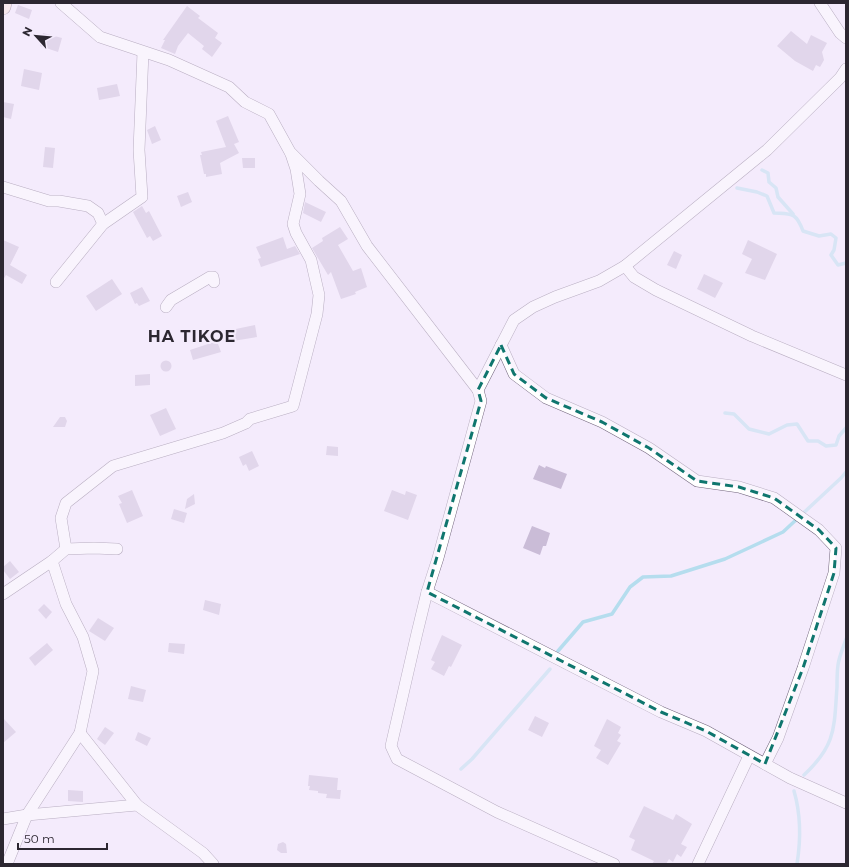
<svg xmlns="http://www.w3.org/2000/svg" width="849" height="867" viewBox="0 0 849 867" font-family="Montserrat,sans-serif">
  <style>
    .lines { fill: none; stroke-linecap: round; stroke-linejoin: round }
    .stream { stroke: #b5ddee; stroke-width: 3.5 }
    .building { fill: #cabcd7 }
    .street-casing { stroke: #72657d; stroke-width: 12 }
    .secondary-casing { stroke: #72657d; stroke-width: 16 }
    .street { stroke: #fff; stroke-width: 11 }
    .secondary { stroke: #f9e2db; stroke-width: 15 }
    .marked { fill: none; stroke: #0f766e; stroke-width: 3; stroke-dasharray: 8 5; stroke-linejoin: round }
    .labels { text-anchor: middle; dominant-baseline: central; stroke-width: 4; stroke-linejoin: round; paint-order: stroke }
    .district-label { font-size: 16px; font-weight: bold; letter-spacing: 1px; fill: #2c2731; stroke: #f4ebfc }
  </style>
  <rect width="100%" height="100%" fill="#f4ebfc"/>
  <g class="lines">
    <g class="stream">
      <path d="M 762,170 L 768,173 L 769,182 L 776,188 L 778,197 L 793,214"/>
      <path d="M 737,188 L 757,192 L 767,196 L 774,213 C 792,214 796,212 803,231 L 819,236 L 831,234 L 836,238 L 834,250 L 831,255 L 838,265 L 846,263"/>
      <path d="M 725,413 L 734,414 L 749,429 L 769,434 L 787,425 L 797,424 L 808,441 L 818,441 L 826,446 L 836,445 L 839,436 L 846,428"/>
      <path d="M 558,651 L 583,622 L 612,614 L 630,587 L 643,577 L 671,576 L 725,559 L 783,532 L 841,478 L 846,472"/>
      <path d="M 461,769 L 472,759 L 550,669"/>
      <path d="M 804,775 C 836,745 834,729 837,687 C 837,680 837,672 838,665 C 839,657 843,648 846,639"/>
      <path d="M 794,791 C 801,815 801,839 797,864"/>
    </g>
  </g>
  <g class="building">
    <path d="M 18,5 L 32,10 L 29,19 L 15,13 Z"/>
    <path d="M 187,6 L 200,16 L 198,18 L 218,33 L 215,38 L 222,43 L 212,57 L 202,49 L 204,46 L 188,33 L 178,46 L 175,54 L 161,48 L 165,40 L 163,40 Z"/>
    <path d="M 791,31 L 807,44 L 811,35 L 827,43 L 822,52 L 824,60 L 820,67 L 816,65 L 813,71 L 795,61 L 777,46 Z"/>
    <path d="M 43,33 L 62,38 L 58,52 L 40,46 Z"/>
    <path d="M 24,69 L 42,73 L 39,90 L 21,86 Z"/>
    <path d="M 117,84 L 120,96 L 99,100 L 97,88 Z"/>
    <path d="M 3,102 L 14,104 L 11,119 L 3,117 Z"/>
    <path d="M 228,116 L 239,142 L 234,144 L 239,153 L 220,163 L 222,174 L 206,177 L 206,174 L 204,174 L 200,155 L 202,155 L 201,152 L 226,147 L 216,121 Z"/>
    <path d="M 155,126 L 161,140 L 152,144 L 147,130 Z"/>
    <path d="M 45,147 L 55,148 L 53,168 L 43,167 Z"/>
    <path d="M 242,158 L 255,158 L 255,168 L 243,168 Z"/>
    <path d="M 188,192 L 192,202 L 181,207 L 177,196 Z"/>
    <path d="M 305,202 L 326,212 L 321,222 L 303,213 Z"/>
    <path d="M 142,206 L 146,213 L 149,211 L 162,236 L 153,241 L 150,236 L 147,238 L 133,212 Z"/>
    <path d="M 340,227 L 348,239 L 338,245 L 353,271 L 361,268 L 367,287 L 355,292 L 356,294 L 341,299 L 331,272 L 328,275 L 312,248 L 323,241 L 322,238 Z"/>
    <path d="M 283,237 L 287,249 L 295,246 L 300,254 L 261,267 L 258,259 L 261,258 L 256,247 Z"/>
    <path d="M 3,240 L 19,247 L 10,265 L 27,275 L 22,284 L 6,275 L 3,280 Z"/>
    <path d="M 748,240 L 777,254 L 765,280 L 745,273 L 752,259 L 742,254 Z"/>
    <path d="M 674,251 L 682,255 L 676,269 L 667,265 Z"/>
    <path d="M 704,274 L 723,283 L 715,298 L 697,289 Z"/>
    <path d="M 112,279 L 122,294 L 96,311 L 86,296 Z"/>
    <path d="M 142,287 L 150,301 L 139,306 L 137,303 L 135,304 L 130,293 Z"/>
    <path d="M 255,325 L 257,337 L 233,341 L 231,330 Z"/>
    <path d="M 217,341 L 221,352 L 193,360 L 190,350 Z"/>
    <circle cx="166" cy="366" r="5.5"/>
    <path d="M 150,374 L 150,385 L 135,386 L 135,375 Z"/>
    <path d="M 166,408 L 176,429 L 160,436 L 150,415 Z"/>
    <path d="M 60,417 L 65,417 L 67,421 L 65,427 L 53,427 Z"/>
    <path d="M 327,446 L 338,447 L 338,456 L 326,455 Z"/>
    <path d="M 252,451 L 259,466 L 249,471 L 246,464 L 243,466 L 239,457 Z"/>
    <path d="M 539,465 L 545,468 L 546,466 L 567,474 L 561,489 L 533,479 Z"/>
    <path d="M 132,490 L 143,516 L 127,523 L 119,504 L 122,503 L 118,496 Z"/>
    <path d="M 392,490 L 405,495 L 406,491 L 417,495 L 408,520 L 384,511 Z"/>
    <path d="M 194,494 L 195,504 L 185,509 L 187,499 Z"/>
    <path d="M 174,509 L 187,513 L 184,523 L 171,519 Z"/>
    <path d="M 532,526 L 550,533 L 546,546 L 543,546 L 540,555 L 523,548 Z"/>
    <path d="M 10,561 L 19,572 L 10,579 L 3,570 L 3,567 Z"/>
    <path d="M 205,600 L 221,604 L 219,615 L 203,610 Z"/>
    <path d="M 44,604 L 52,612 L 46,619 L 38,610 Z"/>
    <path d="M 98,618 L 114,628 L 105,641 L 89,631 Z"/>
    <path d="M 442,635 L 462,645 L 451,667 L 449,666 L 444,676 L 431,669 L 435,662 L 431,660 Z"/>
    <path d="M 47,643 L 53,650 L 35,666 L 29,658 Z"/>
    <path d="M 169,643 L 185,644 L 184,654 L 168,652 Z"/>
    <path d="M 131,686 L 146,690 L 143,702 L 128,699 Z"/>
    <path d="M 535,716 L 549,723 L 542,737 L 528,730 Z"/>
    <path d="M 3,718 L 16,732 L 3,743 Z"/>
    <path d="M 607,719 L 621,727 L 618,733 L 621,735 L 617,741 L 621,743 L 608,765 L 596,758 L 601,750 L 594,746 Z"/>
    <path d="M 105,727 L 114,733 L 105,745 L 97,739 Z"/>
    <path d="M 138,732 L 151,738 L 147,746 L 135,740 Z"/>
    <path d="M 309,775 L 338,778 L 337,790 L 341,790 L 340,799 L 326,798 L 327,794 L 318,793 L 318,791 L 309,790 L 310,786 L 308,786 Z"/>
    <path d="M 68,790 L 83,791 L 83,802 L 68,801 Z"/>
    <path d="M 644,806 L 673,820 L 676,814 L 692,824 L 681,844 L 687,847 L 681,857 L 677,854 L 673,862 L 669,859 L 666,864 L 652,864 L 654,861 L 631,850 L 635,840 L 629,837 Z"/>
    <path d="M 283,842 L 286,844 L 287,853 L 281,853 L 277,850 L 278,844 Z"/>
  </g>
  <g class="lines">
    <g class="street-casing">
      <g id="street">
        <path d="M 61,3 L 100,37 L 169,60 L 229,87 L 245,102 L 269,114 L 290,152 L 319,181 L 341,201 L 367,246 L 478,390"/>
        <path d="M 820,3 L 840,33 L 846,38"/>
        <path d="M 3,187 L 49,201 L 59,201 L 88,206 L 98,213 L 103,224"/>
        <path d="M 625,266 L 634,277 L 656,290 L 752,336 L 846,375"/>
        <path d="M 56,282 L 103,224 L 142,197 L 139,150 L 143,52"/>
        <path d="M 166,307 L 171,300 L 210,277 L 213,277 L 214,282"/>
        <path d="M 501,345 L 514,374 L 546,398 L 602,422 L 649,448 L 697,481 L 739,487 L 774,498 L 819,530 L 836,548 L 834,573 L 803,668 L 778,738 L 765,764"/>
        <path d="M 66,549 L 61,518 L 66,503 L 113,466 L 223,433 L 246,423 L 250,419 L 293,406 L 317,314 L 319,295 L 311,260 L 296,233 L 293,224 L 300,194 L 296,169 L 291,154"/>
        <path d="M 52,561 L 66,549 L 94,548 L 117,549"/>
        <path d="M 427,592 L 661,712 L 706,731 L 790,778 L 846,803"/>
        <path d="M 3,594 L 52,561 L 66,604 L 83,637 L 93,671 L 80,733 L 27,815 L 7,864"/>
        <path d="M 80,733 L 137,805"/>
        <path d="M 3,819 L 27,815 L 137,805 L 203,853 L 213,864"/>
        <path d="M 614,864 L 497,812 L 397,759 L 391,746 L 417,633 L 427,592 L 438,558 L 481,401 L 478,390 L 514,320 L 533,307 L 555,297 L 599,281 L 625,266 L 767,150 L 840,78 L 846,69"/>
        <path d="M 698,864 L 749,756"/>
      </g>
    </g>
    <g class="secondary-casing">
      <path id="secondary" d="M 3,7 L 4,3"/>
    </g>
    <use href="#street" class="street"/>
    <use href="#secondary" class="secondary"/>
  </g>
  <path d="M0 0H849V867H0ZM 501,345 L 514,374 L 546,398 L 602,422 L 649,448 L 697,481 L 739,487 L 774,498 L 819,530 L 836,548 L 834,573 L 803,668 L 765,764 L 706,731 L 661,712 L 427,592 L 481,401 L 478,390 Z" fill="#f4ebfc" fill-opacity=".55" fill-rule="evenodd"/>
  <path class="marked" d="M 501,345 L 514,374 L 546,398 L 602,422 L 649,448 L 697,481 L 739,487 L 774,498 L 819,530 L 836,548 L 834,573 L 803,668 L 765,764 L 706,731 L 661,712 L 427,592 L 481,401 L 478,390 Z"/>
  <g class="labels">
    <g class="district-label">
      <text x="192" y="336">HA TIKOE</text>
    </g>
  </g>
  <rect width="849" height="867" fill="none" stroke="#2c2731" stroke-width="8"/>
  <g transform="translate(36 36) rotate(297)" stroke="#f4ebfc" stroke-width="3" paint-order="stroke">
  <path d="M0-3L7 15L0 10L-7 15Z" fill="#2c2731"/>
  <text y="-6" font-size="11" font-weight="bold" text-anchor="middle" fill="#2c2731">N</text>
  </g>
  <path d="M18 843v6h89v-6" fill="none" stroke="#2c2731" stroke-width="2"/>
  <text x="24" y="843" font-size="12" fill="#2c2731" stroke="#f4ebfc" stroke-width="3" paint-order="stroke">50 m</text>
</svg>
